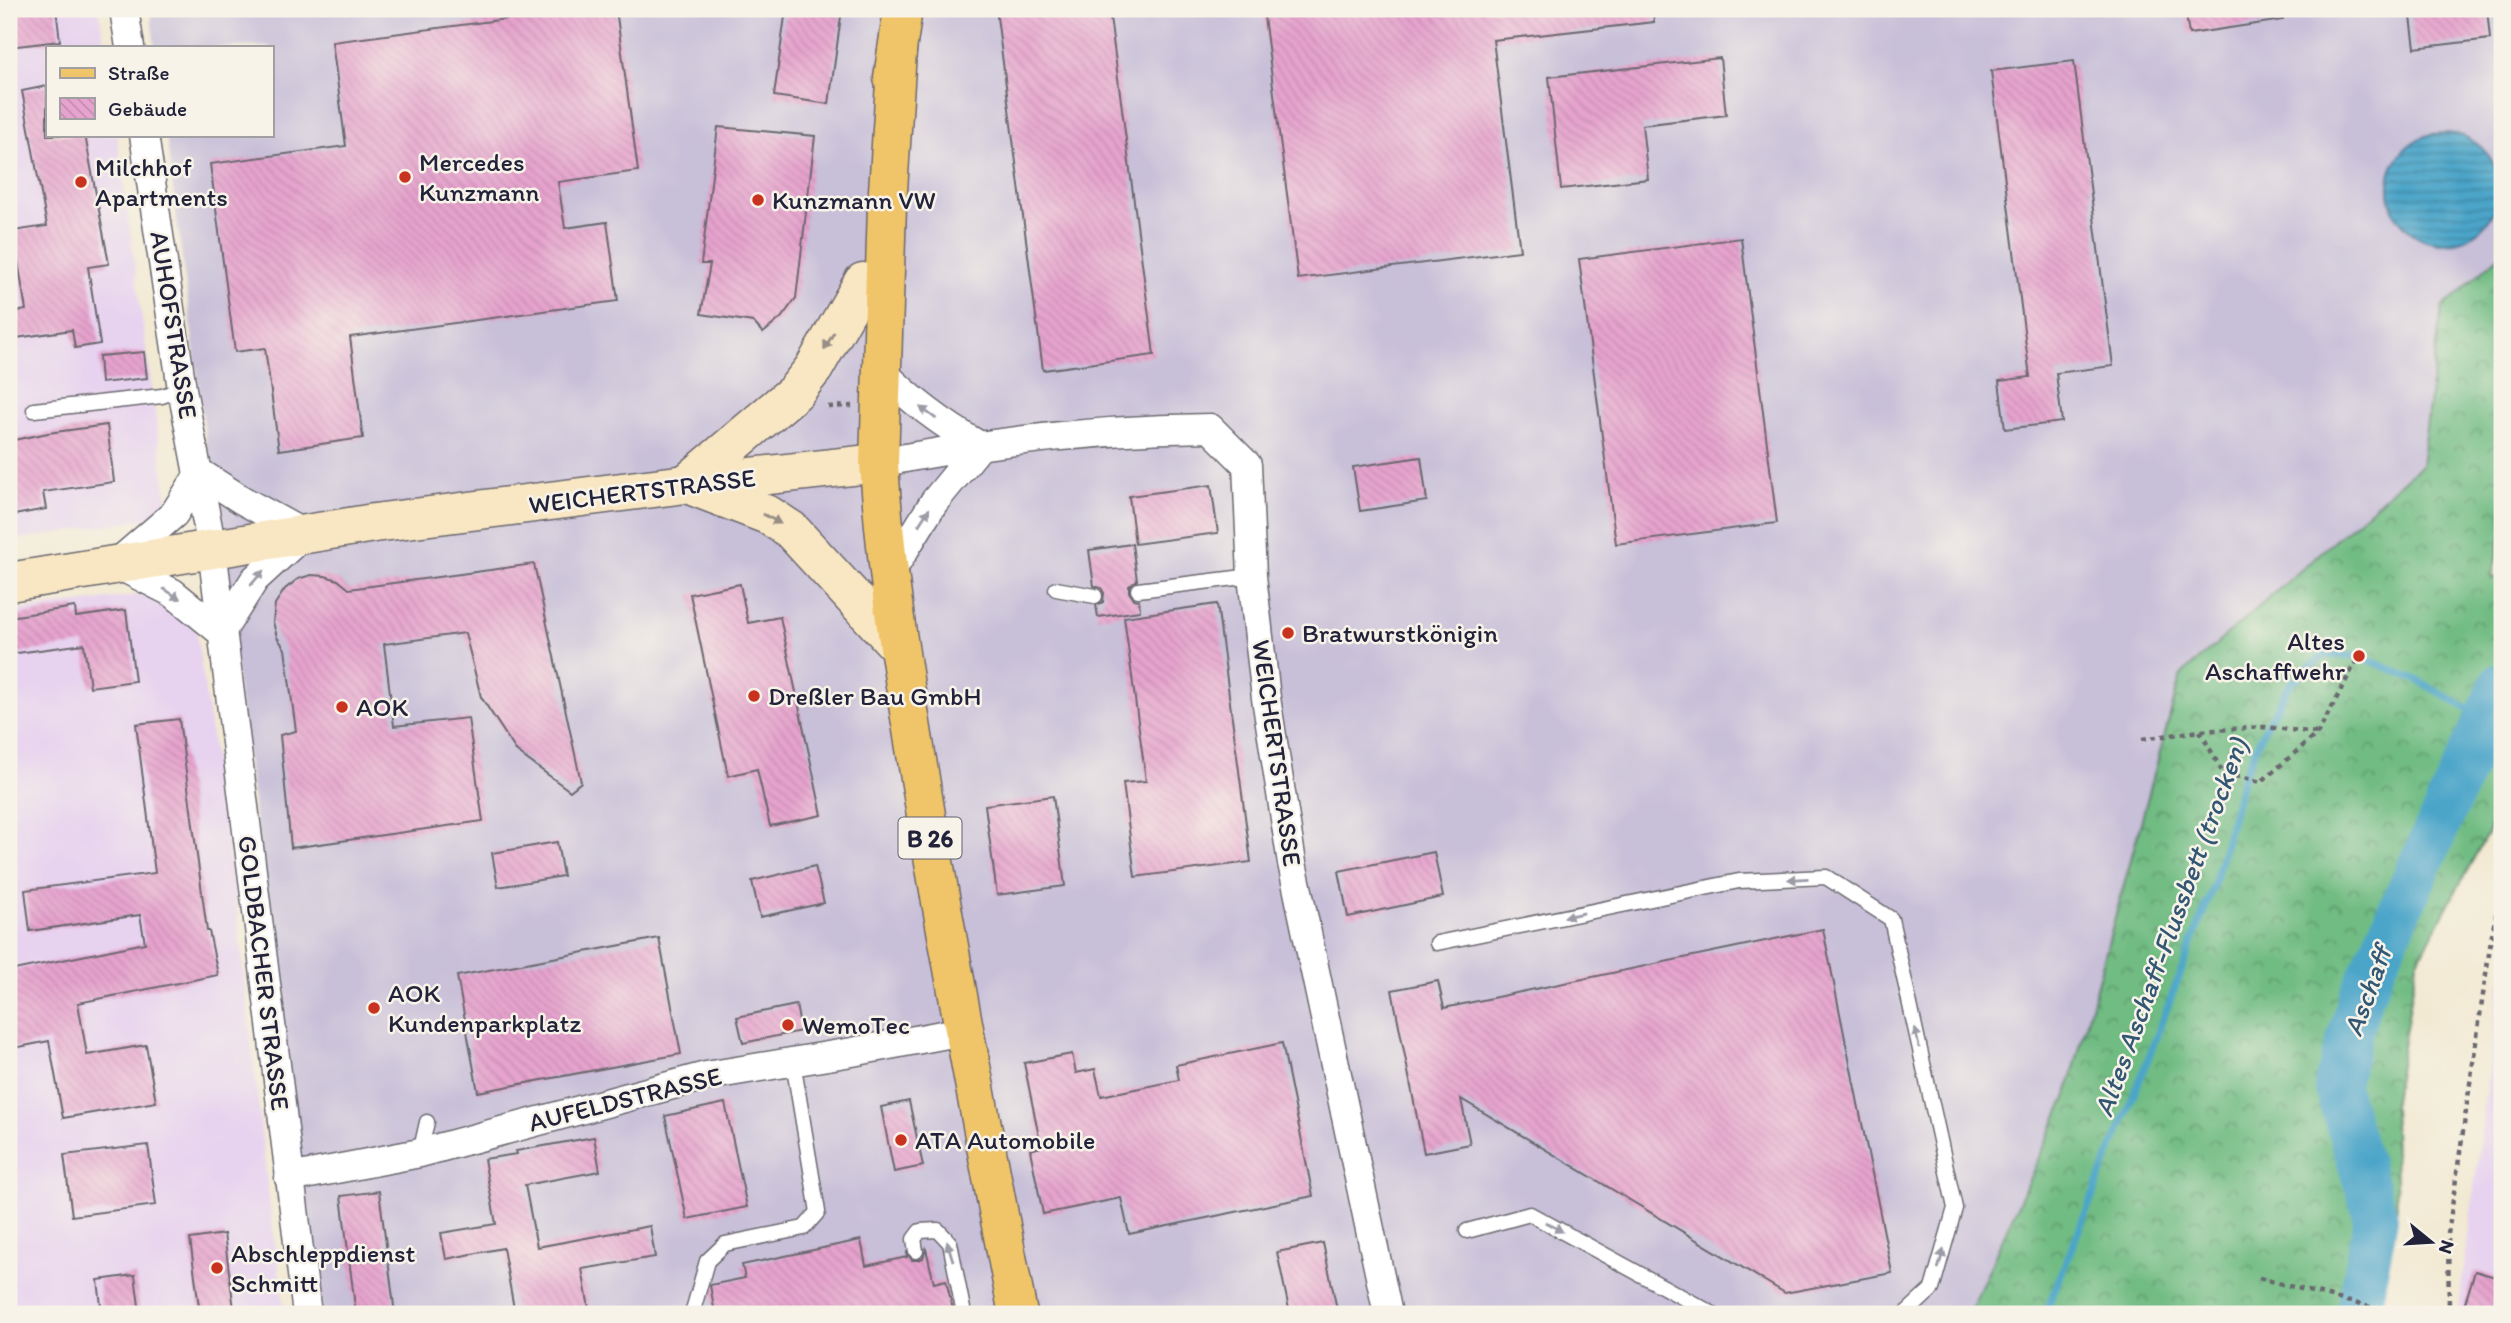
<svg xmlns="http://www.w3.org/2000/svg" width="2511" height="1323" viewBox="0 0 2511 1323" font-family="Itim,sans-serif">
  <style>
    .built { fill: #e7d2ef }
    .industrial { fill: #c8bfd8 }
    .forest { fill: url(#forest-crowns); stroke: #4a6f5f; stroke-width: 2 }
    .water { fill: url(#water-rules); stroke: #366482; stroke-width: 2 }
    .lines { fill: none; stroke-linecap: round; stroke-linejoin: round }
    .stream { stroke: #4ba5c9; stroke-width: 7 }
    .river { stroke: #4ba5c9; stroke-width: 44 }
    .building { fill: url(#building-back-hatch) }
    .service-casing { stroke: #6b6870; stroke-width: 17 }
    .minor-casing { stroke: #6b6870; stroke-width: 31 }
    .secondary-casing { stroke: #6b6870; stroke-width: 41 }
    .primary-casing { stroke: #6b6870; stroke-width: 41 }
    .path { stroke: #6b6870; stroke-width: 4.5; stroke-dasharray: 5 5; stroke-linecap: butt }
    .service { stroke: #fff; stroke-width: 14 }
    .minor { stroke: #fff; stroke-width: 28 }
    .secondary { stroke: #f9e7c3; stroke-width: 38 }
    .primary { stroke: #f0c469; stroke-width: 38 }
    .oneway { fill: #988e86 }
    .oneway2 { fill: #9c9ca7 }
    .poi-dot { fill: #c8321e; stroke: #f7f3e8; stroke-width: 2.5 }
    .labels { text-anchor: middle; dominant-baseline: central; stroke-width: 5; stroke-linejoin: round; paint-order: stroke }
    .shield { fill: #f7f3e8; stroke: #62616f; stroke-width: 2 }
    .shield-label { font-size: 24px; font-weight: bold; fill: #22223b }
    .poi-label { font-size: 26px; fill: #22223b; stroke: #f7f3e8; text-anchor: start }
    .street-label { font-size: 26px; fill: #22223b; stroke: #f7f3e8 }
    .water-label { font-size: 28px; font-style: italic; fill: #325674; stroke: #f7f3e8 }
  </style>
  <defs>
    <pattern id="forest-crowns" width="20" height="18" patternUnits="userSpaceOnUse" patternTransform="scale(1.75)"><rect width="20" height="18" fill="#71bc83"/><path d="M2 6a3 3 0 1 1 6 0M12 15a3 3 0 1 1 6 0" fill="none" stroke="#5c986c"/></pattern>
    <pattern id="water-rules" width="6" height="5" patternUnits="userSpaceOnUse" patternTransform="scale(1.75)"><rect width="6" height="5" fill="#4ba5c9"/><path d="M0 2.5h6" fill="none" stroke="#3e86a4"/></pattern>
    <pattern id="building-back-hatch" width="6" height="6" patternUnits="userSpaceOnUse" patternTransform="scale(1.75)"><rect width="6" height="6" fill="#e6a3cd"/><path d="M-1 5l2 2M0 0l6 6M5-1l2 2" fill="none" stroke="#c58cb1"/></pattern>
  </defs>
  <rect width="100%" height="100%" fill="#f7f3e8"/>
  <filter id="ink" filterUnits="userSpaceOnUse"><feTurbulence type="fractalNoise" baseFrequency=".0143" numOctaves="2"/><feDisplacementMap in="SourceGraphic" scale="14" xChannelSelector="R" yChannelSelector="G"/><feConvolveMatrix kernelMatrix="1 2 1 2 8 2 1 2 1" color-interpolation-filters="sRGB"/></filter>
  <filter id="wash" filterUnits="userSpaceOnUse"><feTurbulence type="fractalNoise" baseFrequency=".00686" numOctaves="4" result="noise"/><feDisplacementMap in="SourceGraphic" scale="28" xChannelSelector="R" yChannelSelector="G"/><feGaussianBlur stdDeviation="1.57" result="paint"/><feColorMatrix in="noise" values="0 0 0 0 0 0 0 0 0 0 0 0 0 0 0 0 0 1.4 0 .05"/><feComposite in="paint" operator="in"/></filter>
  <g filter="url(#wash)">
    <rect width="100%" height="100%" fill="#f2e9d2"/>
    <g class="built">
      <path d="M 9,9 L 99,9 L 105,47 L 47,47 L 47,135 L 117,135 L 169,515 L 9,541 Z"/>
      <path d="M 190,588 L 236,905 L 271,1217 L 285,1314 L 9,1314 L 9,612 Z"/>
      <path d="M 2502,968 L 2502,1314 L 2458,1314 Z"/>
    </g>
    <path class="industrial" d="M 150,9 L 2502,9 L 2502,245 L 2500,254 L 2442,308 L 2421,465 L 2181,675 L 2067,1095 L 1969,1314 L 323,1314 L 307,1216 L 166,135 L 271,135 L 271,47 L 155,47 Z"/>
    <path class="forest" d="M 2502,245 L 2502,532 L 2492,579 L 2502,575 L 2502,807 L 2417,962 L 2393,1106 L 2397,1207 L 2377,1314 L 1969,1314 L 2067,1095 L 2181,675 L 2421,465 L 2442,308 L 2500,255 Z"/>
    <circle class="water" cx="2444" cy="188" r="55"/>
    <g class="lines">
      <path class="stream" d="M 2045,1314 L 2146,1064 L 2214,885 L 2243,777 L 2265,727 L 2290,684 L 2324,655 L 2359,656 L 2419,681 L 2485,719"/>
      <path class="river" d="M 2358,1314 L 2376,1218 L 2336,1086 L 2360,998 L 2502,684"/>
    </g>
    <g id="blocks">
      <g class="building">
        <path d="M 9,9 L 56,9 L 60,41 L 9,47 Z"/>
        <path d="M 582,9 L 616,9 L 638,171 L 558,182 L 565,228 L 607,222 L 618,301 L 350,337 L 363,438 L 279,450 L 265,348 L 235,352 L 210,164 L 346,146 L 332,42 Z"/>
        <path d="M 786,9 L 842,9 L 829,104 L 774,96 Z"/>
        <path d="M 996,9 L 1109,9 L 1154,355 L 1043,370 Z"/>
        <path d="M 1263,9 L 1653,9 L 1654,22 L 1493,40 L 1520,251 L 1298,279 Z"/>
        <path d="M 2185,9 L 2282,9 L 2283,20 L 2189,34 Z"/>
        <path d="M 2410,9 L 2487,9 L 2490,39 L 2415,48 Z"/>
        <path d="M 1720,58 L 1726,115 L 1642,125 L 1648,179 L 1561,189 L 1549,77 Z"/>
        <path d="M 2074,61 L 2113,366 L 2056,373 L 2062,422 L 2005,429 L 1999,381 L 2030,377 L 1991,71 Z"/>
        <path d="M 47,86 L 47,135 L 85,135 L 109,264 L 88,267 L 100,344 L 75,348 L 72,330 L 9,339 L 9,313 L 26,310 L 13,231 L 47,226 L 22,91 Z"/>
        <path d="M 718,127 L 815,136 L 796,298 L 781,318 L 763,333 L 753,322 L 701,314 L 710,264 L 701,264 Z"/>
        <path d="M 1741,238 L 1777,523 L 1616,544 L 1579,259 Z"/>
        <path d="M 144,352 L 147,378 L 101,383 L 99,356 Z"/>
        <path d="M 107,425 L 114,482 L 43,492 L 46,509 L 9,516 L 9,441 L 48,433 Z"/>
        <path d="M 1421,457 L 1427,501 L 1360,511 L 1353,467 Z"/>
        <path d="M 1211,485 L 1218,533 L 1135,544 L 1129,496 Z"/>
        <path d="M 1132,544 L 1137,580 L 1129,586 L 1129,592 L 1134,599 L 1139,600 L 1140,611 L 1098,617 L 1096,605 L 1103,602 L 1104,593 L 1101,588 L 1094,586 L 1089,550 Z"/>
        <path d="M 534,564 L 581,782 L 570,791 L 517,752 L 481,697 L 465,633 L 384,644 L 394,726 L 468,718 L 483,821 L 291,848 L 280,735 L 296,731 L 285,649 L 277,637 L 273,622 L 275,604 L 285,589 L 298,579 L 311,575 L 325,576 L 338,580 L 349,589 Z"/>
        <path d="M 740,584 L 748,623 L 780,617 L 822,815 L 770,826 L 757,769 L 728,776 L 690,594 Z"/>
        <path d="M 1217,604 L 1251,862 L 1135,877 L 1123,783 L 1146,781 L 1124,617 Z"/>
        <path d="M 75,607 L 76,617 L 126,610 L 135,681 L 90,687 L 84,644 L 9,654 L 9,617 Z"/>
        <path d="M 179,719 L 207,931 L 209,931 L 218,975 L 78,1003 L 87,1055 L 146,1045 L 156,1102 L 63,1118 L 49,1041 L 9,1049 L 9,971 L 145,943 L 140,915 L 30,931 L 25,890 L 155,873 L 136,724 Z"/>
        <path d="M 1053,796 L 1065,886 L 997,895 L 985,805 Z"/>
        <path d="M 557,842 L 563,876 L 498,887 L 492,853 Z"/>
        <path d="M 1434,852 L 1443,897 L 1348,917 L 1339,871 Z"/>
        <path d="M 815,866 L 824,903 L 760,917 L 752,881 Z"/>
        <path d="M 1823,929 L 1892,1273 L 1785,1293 L 1461,1099 L 1470,1144 L 1424,1153 L 1392,990 L 1438,981 L 1444,1008 Z"/>
        <path d="M 659,938 L 681,1054 L 478,1092 L 457,976 Z"/>
        <path d="M 796,1005 L 801,1031 L 743,1043 L 737,1017 Z"/>
        <path d="M 1282,1043 L 1313,1196 L 1129,1234 L 1121,1198 L 1043,1214 L 1030,1150 L 1041,1147 L 1024,1063 L 1072,1054 L 1076,1073 L 1095,1069 L 1101,1096 L 1179,1080 L 1176,1065 Z"/>
        <path d="M 909,1101 L 923,1166 L 894,1172 L 881,1107 Z"/>
        <path d="M 725,1103 L 747,1207 L 687,1219 L 665,1116 Z"/>
        <path d="M 594,1137 L 600,1171 L 525,1185 L 537,1247 L 650,1226 L 655,1257 L 582,1269 L 590,1314 L 515,1314 L 503,1248 L 446,1259 L 441,1233 L 496,1224 L 484,1159 L 517,1154 L 516,1151 Z"/>
        <path d="M 148,1145 L 156,1205 L 72,1216 L 64,1155 Z"/>
        <path d="M 379,1191 L 395,1314 L 356,1314 L 341,1196 Z"/>
        <path d="M 224,1234 L 234,1309 L 200,1314 L 190,1239 Z"/>
        <path d="M 861,1240 L 866,1266 L 907,1257 L 907,1253 L 912,1260 L 918,1260 L 923,1258 L 926,1249 L 934,1283 L 946,1280 L 954,1314 L 715,1314 L 710,1285 L 745,1278 L 742,1265 Z"/>
        <path d="M 1323,1243 L 1338,1314 L 1290,1314 L 1277,1252 Z"/>
        <path d="M 2475,1271 L 2502,1279 L 2502,1314 L 2491,1314 L 2464,1306 Z"/>
        <path d="M 135,1275 L 140,1314 L 102,1314 L 98,1280 Z"/>
      </g>
    </g>
  </g>
  <g filter="url(#ink)">
    <use href="#blocks" fill-opacity="0" stroke="#6b6870" stroke-width="2"/>
    <g class="lines">
      <g class="service-casing">
        <g id="service">
          <path d="M 34,410 L 162,396 L 182,389"/>
          <path d="M 1056,589 L 1095,596"/>
          <path d="M 1138,590 L 1252,576"/>
          <path d="M 1437,943 L 1739,881 L 1826,877 L 1891,919 L 1955,1208 L 1932,1289 L 1905,1314"/>
          <path d="M 420,1153 L 427,1122"/>
          <path d="M 1467,1231 L 1530,1214 L 1713,1314"/>
          <path d="M 916,1251 L 914,1239 L 920,1231 L 938,1230 L 950,1243 L 964,1314"/>
          <path d="M 692,1314 L 707,1261 L 725,1244 L 804,1228 L 818,1212 L 793,1062"/>
        </g>
      </g>
      <g class="minor-casing">
        <g id="minor">
          <path d="M 124,9 L 130,47"/>
          <path d="M 144,135 L 182,389 L 212,549 L 307,1314"/>
          <path d="M 883,372 C 912,402 944,425 980,446"/>
          <path d="M 879,463 C 985,442 1101,429 1210,428 L 1247,465 L 1252,576 L 1266,698 L 1292,863 L 1388,1314"/>
          <path d="M 200,473 L 174,514 L 116,564 L 173,593 L 221,632"/>
          <path d="M 200,473 L 242,500 L 304,534 L 255,579 L 221,632"/>
          <path d="M 889,575 L 934,502 L 980,446"/>
          <path d="M 289,1178 L 420,1153 L 706,1076 L 852,1052 L 963,1031"/>
        </g>
      </g>
      <g class="secondary-casing">
        <g id="secondary">
          <path d="M 686,484 L 795,392 L 814,368 L 863,282"/>
          <path d="M 695,487 L 768,515 L 791,530 L 898,646"/>
          <path d="M 9,582 L 374,523 L 686,484 L 879,463"/>
        </g>
      </g>
      <g class="primary-casing">
        <g id="primary">
          <path d="M 897,52 L 887,206 L 879,463 C 886,582 907,698 926,815 C 954,982 986,1148 1018,1314"/>
          <path d="M 893,78 L 903,9"/>
        </g>
      </g>
      <g class="path">
        <path d="M 828,407 L 852,406"/>
        <path d="M 2200,731 L 2223,773 L 2261,782 L 2318,733 L 2359,656"/>
        <path d="M 2142,739 L 2200,731 L 2265,727 L 2318,733"/>
        <path d="M 2259,1278 L 2396,1314"/>
        <path d="M 2449,1314 L 2448,1234 L 2491,940 L 2502,884"/>
      </g>
      <use href="#service" class="service"/>
      <use href="#minor" class="minor"/>
      <use href="#secondary" class="secondary"/>
      <use href="#primary" class="primary"/>
    </g>
    <defs><path id="oneway-solid" d="M-6-.8H1V-3.2L6.5 0L1 3.2V.8H-6Z" transform="scale(1.75)"/></defs>
    <g class="oneway">
      <use href="#oneway-solid" transform="translate(829 341) rotate(120)"/>
      <use href="#oneway-solid" transform="translate(772 519) rotate(29)"/>
    </g>
    <g class="oneway2">
      <use href="#oneway-solid" transform="translate(928 413) rotate(-144)"/>
      <use href="#oneway-solid" transform="translate(924 517) rotate(-57)"/>
      <use href="#oneway-solid" transform="translate(257 578) rotate(-49)"/>
      <use href="#oneway-solid" transform="translate(172 594) rotate(32)"/>
      <use href="#oneway-solid" transform="translate(1798 879) rotate(177)"/>
      <use href="#oneway-solid" transform="translate(1574 915) rotate(168)"/>
      <use href="#oneway-solid" transform="translate(1917 1038) rotate(-103)"/>
      <use href="#oneway-solid" transform="translate(1554 1227) rotate(29)"/>
      <use href="#oneway-solid" transform="translate(950 1251) rotate(-107)"/>
      <use href="#oneway-solid" transform="translate(1941 1259) rotate(-74)"/>
    </g>
  </g>
  <g class="poi-dot">
    <circle cx="405" cy="177" r="7"/>
    <circle cx="81" cy="182" r="7"/>
    <circle cx="758" cy="200" r="7"/>
    <circle cx="1288" cy="633" r="7"/>
    <circle cx="2359" cy="656" r="7"/>
    <circle cx="754" cy="696" r="7"/>
    <circle cx="342" cy="707" r="7"/>
    <circle cx="374" cy="1008" r="7"/>
    <circle cx="788" cy="1025" r="7"/>
    <circle cx="901" cy="1140" r="7"/>
    <circle cx="217" cy="1268" r="7"/>
  </g>
  <g class="labels">
    <rect class="shield" x="898.5" y="817.5" width="63" height="41" rx="5"/>
    <g class="shield-label">
      <text x="930" y="838">B 26</text>
    </g>
    <g class="poi-label">
      <text x="419" y="162">Mercedes<tspan x="419" dy="30">Kunzmann</tspan></text>
      <text x="95" y="167">Milchhof<tspan x="95" dy="30">Apartments</tspan></text>
      <text x="772" y="200">Kunzmann VW</text>
      <text x="1302" y="633">Bratwurstkönigin</text>
      <text x="2345" y="641" text-anchor="end">Altes<tspan x="2345" dy="30">Aschaffwehr</tspan></text>
      <text x="768" y="696">Dreßler Bau GmbH</text>
      <text x="356" y="707">AOK</text>
      <text x="388" y="993">AOK<tspan x="388" dy="30">Kundenparkplatz</tspan></text>
      <text x="802" y="1025">WemoTec</text>
      <text x="915" y="1140">ATA Automobile</text>
      <text x="231" y="1253">Abschleppdienst<tspan x="231" dy="30">Schmitt</tspan></text>
    </g>
    <g class="street-label">
      <text transform="translate(174 325) rotate(81)">AUHOFSTRASSE</text>
      <text transform="translate(642 491) rotate(-7)">WEICHERTSTRASSE</text>
      <text transform="translate(1277 753) rotate(82)">WEICHERTSTRASSE</text>
      <text transform="translate(264 973) rotate(83)">GOLDBACHER STRASSE</text>
      <text transform="translate(625 1099) rotate(-14)">AUFELDSTRASSE</text>
    </g>
    <g class="water-label">
      <text transform="translate(2170 927) rotate(-70)">Altes Aschaff-Flussbett (trocken)</text>
      <text transform="translate(2367 991) rotate(-70)">Aschaff</text>
    </g>
  </g>
  <rect width="2511" height="1323" fill="none" stroke="#f7f3e8" stroke-width="35"/>
  <rect x="46" y="46" width="228" height="91" fill="#f7f3e8" stroke="#a29fa3" stroke-width="2"/>
  <rect x="60" y="68" width="35" height="10" fill="#f0c469" stroke="#a29fa3" stroke-width="2"/>
  <text x="108" y="80" font-size="21" fill="#22223b">Straße</text>
  <rect x="60" y="98" width="35" height="21" fill="url(#building-back-hatch)" stroke="#a29fa3" stroke-width="2"/>
  <text x="108" y="116" font-size="21" fill="#22223b">Gebäude</text>
  <g transform="translate(2431 1242) rotate(108)" stroke="#f7f3e8" stroke-width="5" paint-order="stroke">
  <path d="M0-5L12 26L0 18L-12 26Z" fill="#22223b"/>
  <text y="-10" font-size="19" font-weight="bold" text-anchor="middle" fill="#22223b">N</text>
  </g>
</svg>
